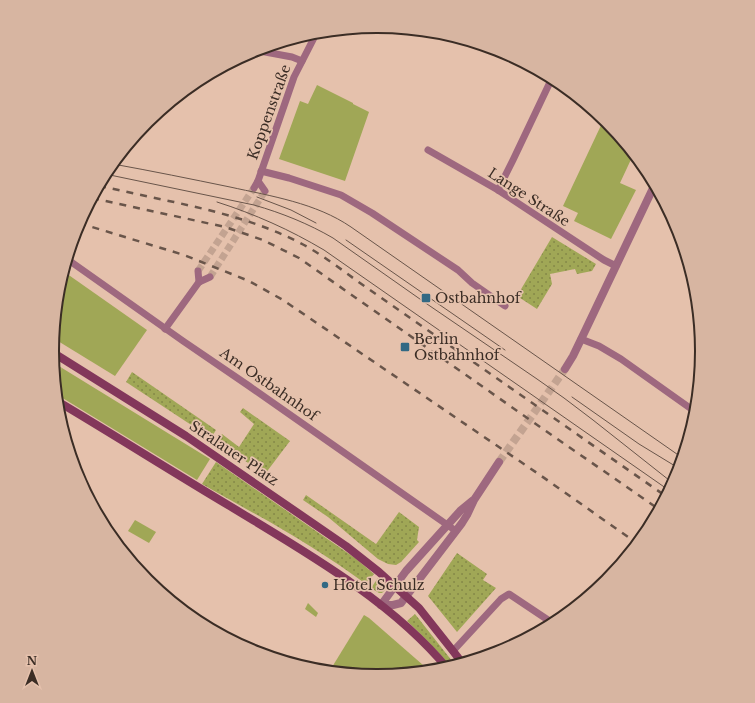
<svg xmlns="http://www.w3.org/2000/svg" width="755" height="703" viewBox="0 0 755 703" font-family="'Libre Baskerville',serif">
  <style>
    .grass { fill: url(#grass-dots) }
    .park { fill: #a0a756 }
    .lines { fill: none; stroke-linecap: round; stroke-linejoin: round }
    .minor-tunnel { stroke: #c3a391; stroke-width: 7; stroke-dasharray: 7 3.5; stroke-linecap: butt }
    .tertiary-tunnel { stroke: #c3a391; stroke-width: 8; stroke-dasharray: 8 4; stroke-linecap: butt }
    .minor { stroke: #9e687f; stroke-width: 7 }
    .tertiary { stroke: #9e687f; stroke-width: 8 }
    .secondary { stroke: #83375b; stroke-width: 8 }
    .tram { stroke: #69554a; stroke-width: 1 }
    .rail { stroke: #69554a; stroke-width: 2.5; stroke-dasharray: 7 7; stroke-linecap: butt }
    .poi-dot { fill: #326984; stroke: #e5c1ac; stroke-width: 1.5 }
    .labels { text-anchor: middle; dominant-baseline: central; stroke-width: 3.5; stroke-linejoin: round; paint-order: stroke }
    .street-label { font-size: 14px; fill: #3b2d25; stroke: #e5c1ac }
    .poi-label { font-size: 14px; fill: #3b2d25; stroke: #e5c1ac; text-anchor: start }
    .rim { fill: none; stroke: #3b2d25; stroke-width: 2 }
  </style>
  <defs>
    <pattern id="grass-dots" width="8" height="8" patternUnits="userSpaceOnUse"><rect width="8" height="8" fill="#a0a756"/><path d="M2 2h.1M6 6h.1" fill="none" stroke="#848847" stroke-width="1.8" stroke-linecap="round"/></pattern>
  </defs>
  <rect width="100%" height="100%" fill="#e5c1ac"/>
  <g class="grass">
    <path d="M 552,237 L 596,264 L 592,271 L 577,274 L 575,269 L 550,274 L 552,284 L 537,309 L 517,296 Z"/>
    <path d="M 53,362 L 62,368 L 55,380 Z"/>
    <path d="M 132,372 L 216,430 L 211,438 L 126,382 Z"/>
    <path d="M 243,408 L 290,441 L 265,474 L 216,442 L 222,434 L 239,447 L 254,424 L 240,412 Z"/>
    <path d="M 216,462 L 355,558 L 374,574 L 366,584 C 329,557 289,532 248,510 C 233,501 217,493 202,484 Z"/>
    <path d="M 306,495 L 376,544 L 399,512 L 419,527 L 417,540 L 419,542 L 401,562 L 396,565 L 388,564 L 378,559 L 328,517 L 303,500 Z"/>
    <path d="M 457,553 L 487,574 L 483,580 L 496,588 L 457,632 L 428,596 Z"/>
    <path d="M 378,578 L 386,586 L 386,589 L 382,593 L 379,593 L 371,588 Z"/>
    <path d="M 415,614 L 456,666 L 452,668 C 438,651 423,636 407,621 Z"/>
  </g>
  <g class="park">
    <path d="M 317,85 L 353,103 L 353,104 L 369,112 L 345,181 L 279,159 L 300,101 L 308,104 Z"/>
    <path d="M 604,119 L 608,122 L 634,153 L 620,183 L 636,190 L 611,239 L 574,221 L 578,213 L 563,206 Z"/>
    <path d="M 63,271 L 147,330 L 115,376 L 53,338 L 58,288 Z"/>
    <path d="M 62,368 L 210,459 L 197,480 L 56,394 L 55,380 Z"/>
    <path d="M 135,520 L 156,532 L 149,543 L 128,531 Z"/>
    <path d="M 308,603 L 318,613 L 316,617 L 305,609 Z"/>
    <path d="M 364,615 L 369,618 L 431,672 L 377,677 L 329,672 Z"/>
  </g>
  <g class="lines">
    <g class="minor-tunnel">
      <path d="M 198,271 L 254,188"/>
      <path d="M 210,277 L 265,191"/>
    </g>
    <path class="tertiary-tunnel" d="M 499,462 L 565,369"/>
    <g class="minor">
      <path d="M 254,50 L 292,57 L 302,61"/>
      <path d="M 428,150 L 498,190 L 604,260 L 616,266"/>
      <path d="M 261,171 L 289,178 L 341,195 L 372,213 L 458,270 L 472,283 L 505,306"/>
      <path d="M 258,181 L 265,191"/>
      <path d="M 254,188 L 258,181 L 294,77 L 317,32"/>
      <path d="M 498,190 L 513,160 L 552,78"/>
      <path d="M 67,259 L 183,341 L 249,386 L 456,531"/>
      <path d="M 198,271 L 199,282"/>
      <path d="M 165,329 L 199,282 L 210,277"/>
      <path d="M 581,339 L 599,346 L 621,359 L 697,413"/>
      <path d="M 453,651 L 501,599 L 509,594 L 554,624"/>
    </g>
    <g class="tertiary">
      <path d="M 565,369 L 573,356 L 586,329 L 655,184"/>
      <path d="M 381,605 L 393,605 L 401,603 L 462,523 L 467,515 L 474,500 L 499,462"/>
      <path d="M 381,605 L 406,571 L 461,510 L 472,501"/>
    </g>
    <g class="secondary">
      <path d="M 52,352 L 186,436 L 346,546 L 379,572 L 419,608 L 453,651 L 463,664"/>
      <path d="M 57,401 C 116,436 174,473 233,508 C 307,553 392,601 448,669"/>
    </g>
    <g class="tram">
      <path d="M 113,164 C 152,171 191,179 230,187 C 271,196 316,203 351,227 L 684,459"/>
      <path d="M 105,174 L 254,205 C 282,213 309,224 333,238 L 427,304 L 537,379 L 564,398 L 593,420 L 674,484"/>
      <path d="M 257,197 L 291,210 L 316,223"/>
      <path d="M 217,202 C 236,208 254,215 272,223 C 290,231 307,240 324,250 L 670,491"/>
      <path d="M 346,240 L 505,350"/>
      <path d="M 572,397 L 639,444 L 680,469"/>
    </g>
    <g class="rail">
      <path d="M 99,186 C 124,191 149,197 174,202 C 219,212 263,223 304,245 C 324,256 342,270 360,283 L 667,497"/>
      <path d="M 92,198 L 225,227 L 263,240 L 299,258 L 543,429 L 660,510"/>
      <path d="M 79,223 L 184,255 L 249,281 L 283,300 L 540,475 L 638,544"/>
    </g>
  </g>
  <g class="poi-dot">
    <rect x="421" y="293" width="10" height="10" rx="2"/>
    <rect x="400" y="342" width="10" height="10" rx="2"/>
    <circle cx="325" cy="585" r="4"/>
  </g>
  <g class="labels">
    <g class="street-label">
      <text transform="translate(269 112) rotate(-70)">Koppenstraße</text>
      <text transform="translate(529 197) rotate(33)">Lange Straße</text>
      <text transform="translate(269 384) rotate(35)">Am Ostbahnhof</text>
      <text transform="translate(234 453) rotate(34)">Stralauer Platz</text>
    </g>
    <g class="poi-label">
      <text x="435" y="298">Ostbahnhof</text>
      <text x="414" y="339">Berlin<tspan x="414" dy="16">Ostbahnhof</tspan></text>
      <text x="333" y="585">Hotel Schulz</text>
    </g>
  </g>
  <path d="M0 0H755V703H0ZM59 351a318 318 0 1 1 636 0a318 318 0 1 1-636 0Z" fill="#d7b5a1" fill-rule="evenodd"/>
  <path class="rim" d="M59 351a318 318 0 1 1 636 0a318 318 0 1 1-636 0Z"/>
  <g transform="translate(32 671)" stroke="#e5c1ac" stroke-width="3" paint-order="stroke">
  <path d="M0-3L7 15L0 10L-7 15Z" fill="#3b2d25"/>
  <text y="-6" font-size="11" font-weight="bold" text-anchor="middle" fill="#3b2d25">N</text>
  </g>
</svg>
